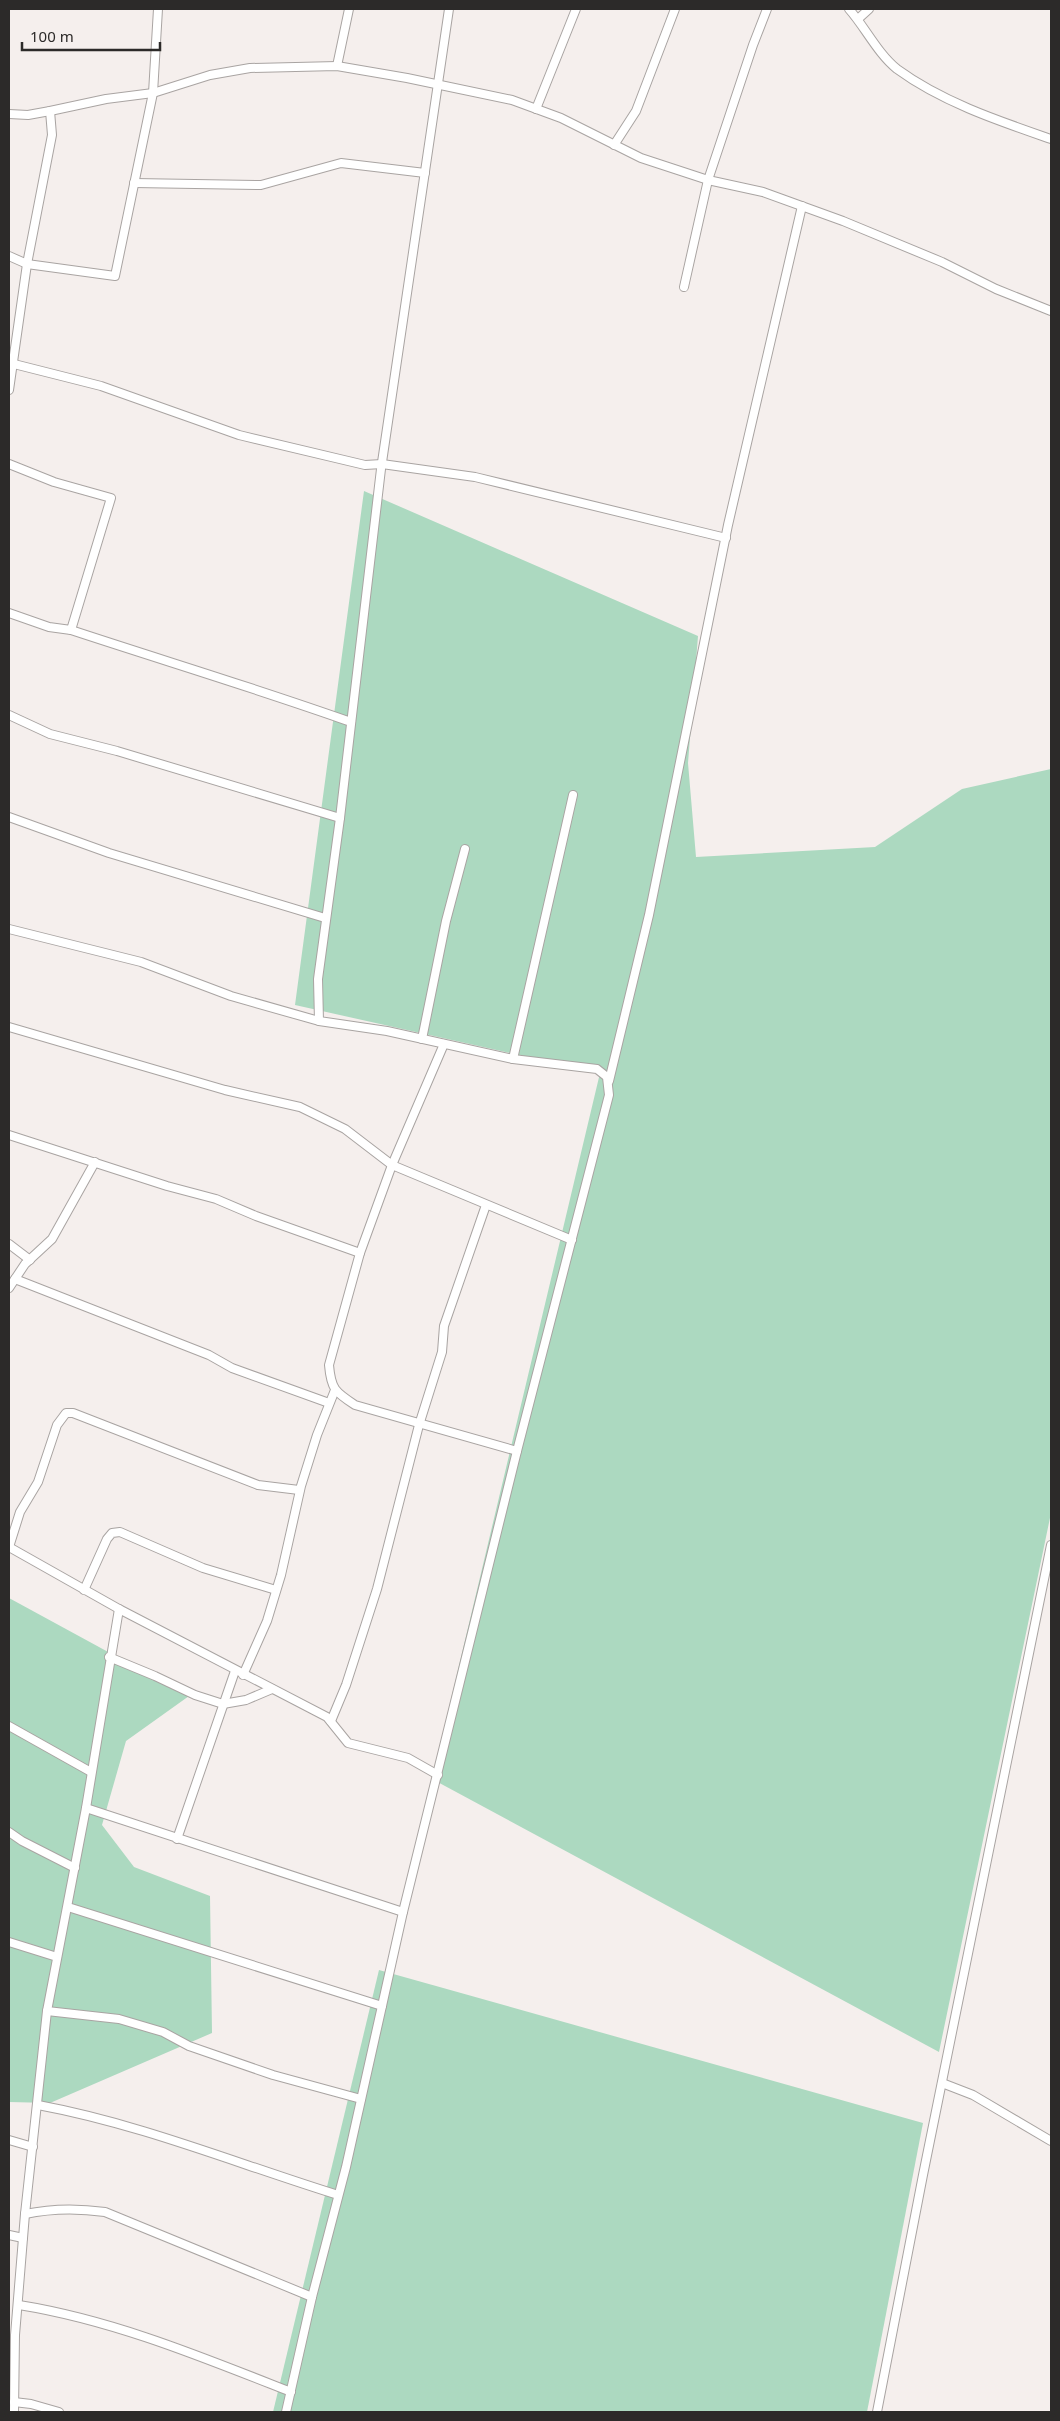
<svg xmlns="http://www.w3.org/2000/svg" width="1060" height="2421" viewBox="0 0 1060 2421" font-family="'Noto Sans',sans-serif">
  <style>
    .green { fill: #acd9c0 }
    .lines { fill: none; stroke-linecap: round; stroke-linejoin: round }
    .street-casing { stroke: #a9a4a2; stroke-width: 10 }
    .street { stroke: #fff; stroke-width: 8 }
  </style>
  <rect width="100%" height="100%" fill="#f5efed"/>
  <g class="green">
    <path d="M 364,491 L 698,636 L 688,763 L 696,857 L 875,847 L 962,789 L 1051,769 L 1051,1513 L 939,2052 L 432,1779 L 600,1073 L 295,1005 Z"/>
    <path d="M 9,1598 L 189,1696 L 126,1741 L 102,1825 L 134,1867 L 210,1896 L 212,2033 L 50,2103 L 9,2102 Z"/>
    <path d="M 379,1970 L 923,2123 L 867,2412 L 273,2412 Z"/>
  </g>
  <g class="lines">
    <g class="street-casing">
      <g id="street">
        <path d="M 849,9 C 865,27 878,54 897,69 C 942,102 999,121 1051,139"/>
        <path d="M 858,19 L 869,9"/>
        <path d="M 337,66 L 349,9"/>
        <path d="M 536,109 L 576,9"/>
        <path d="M 9,114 L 28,115 L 50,111 L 106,99 L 153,93 L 210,75 L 250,68 L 337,66 L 407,78 L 512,100 L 561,118 L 641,158 L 708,180 L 763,192 L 843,221 L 942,262 L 996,289 L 1051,311"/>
        <path d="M 614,145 L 636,111 L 675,9"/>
        <path d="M 134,183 L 261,185 L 341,163 L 425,173"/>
        <path d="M 9,256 L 27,264 L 115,276 L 153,93 L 158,9"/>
        <path d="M 684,287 L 708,180 L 753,45 L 767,9"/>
        <path d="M 14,364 L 101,386 L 239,435 L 365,465 L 382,464 L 475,477 L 726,538"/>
        <path d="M 9,390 L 27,264 L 52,135 L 50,111"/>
        <path d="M 9,464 L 54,482 L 111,498 L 71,630"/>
        <path d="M 9,613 L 49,627 L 71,630 C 165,661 258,689 351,722"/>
        <path d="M 9,715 L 50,734 L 117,751 L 340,818"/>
        <path d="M 9,817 L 109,853 L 325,918"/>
        <path d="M 9,929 L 141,962 L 231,996 L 319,1021"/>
        <path d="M 9,1027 L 225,1090 L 300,1107 L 345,1129 L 392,1165 L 572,1240"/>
        <path d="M 422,1039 L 446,921 L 465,849"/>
        <path d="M 444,1044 L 392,1165 L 360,1253 L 329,1365 C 331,1389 335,1392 355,1405 L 517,1451"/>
        <path d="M 513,1059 L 573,795"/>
        <path d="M 609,1081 L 649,915 L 728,525 L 802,206"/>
        <path d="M 9,1135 L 167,1186 L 216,1199 L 256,1216 L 360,1253"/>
        <path d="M 9,1244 L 30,1260"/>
        <path d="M 15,1279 L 209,1355 L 232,1368 L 329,1403"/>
        <path d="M 9,1288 L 25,1264 L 52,1239 L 95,1162"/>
        <path d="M 9,1547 L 119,1609 L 327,1717 L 348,1743 L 408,1758 L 438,1775"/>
        <path d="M 9,1547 L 20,1512 L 38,1482 L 57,1425 L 66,1413 L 73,1413 L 258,1485 L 299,1490"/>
        <path d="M 84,1590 L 107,1539 L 112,1533 L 120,1532 L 203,1568 L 276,1590"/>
        <path d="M 109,1657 L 155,1676 L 195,1695 L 223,1704 L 246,1700 L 272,1689"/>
        <path d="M 243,1675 L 267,1621 L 281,1575 L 301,1486 L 317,1435 L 335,1390"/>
        <path d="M 331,1721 L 346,1685 L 377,1589 L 419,1425 L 442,1352 L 444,1326 L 486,1205"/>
        <path d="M 9,1726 L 91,1772"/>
        <path d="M 86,1808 L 403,1912"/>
        <path d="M 9,1832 L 22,1841 L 75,1868"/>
        <path d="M 177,1839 L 235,1671"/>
        <path d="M 68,1907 L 382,2006"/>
        <path d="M 9,1942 L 57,1957"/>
        <path d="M 47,2011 L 119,2019 L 163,2032 L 189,2046 L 273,2075 L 361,2099"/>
        <path d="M 942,2083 L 973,2095 L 1051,2141"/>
        <path d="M 38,2105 C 141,2124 238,2164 338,2195"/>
        <path d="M 9,2140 L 33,2147"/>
        <path d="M 25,2214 C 53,2208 77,2208 105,2212 L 312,2297"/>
        <path d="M 9,2235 L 23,2238"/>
        <path d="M 19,2305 C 113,2320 202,2357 291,2392"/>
        <path d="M 14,2402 L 31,2404 L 59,2412"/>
        <path d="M 14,2412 L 15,2335 L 25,2214 L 47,2011 L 86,1808 L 119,1609"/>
        <path d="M 286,2412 L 312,2297 L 346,2167 L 403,1912 L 517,1451 L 609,1095 L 607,1077 L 597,1069 L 513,1059 L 387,1031 L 319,1021 L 318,979 L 340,818 L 381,469 L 449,9"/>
        <path d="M 877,2412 L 923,2175 L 1051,1545"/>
      </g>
    </g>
    <use href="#street" class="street"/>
  </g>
  <rect width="1060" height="2421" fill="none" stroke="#2c2a29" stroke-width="20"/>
  <path d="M22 42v8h138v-8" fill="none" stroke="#2c2a29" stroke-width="2.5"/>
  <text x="30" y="42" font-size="15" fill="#2c2a29" stroke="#f5efed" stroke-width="4" paint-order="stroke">100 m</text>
</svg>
